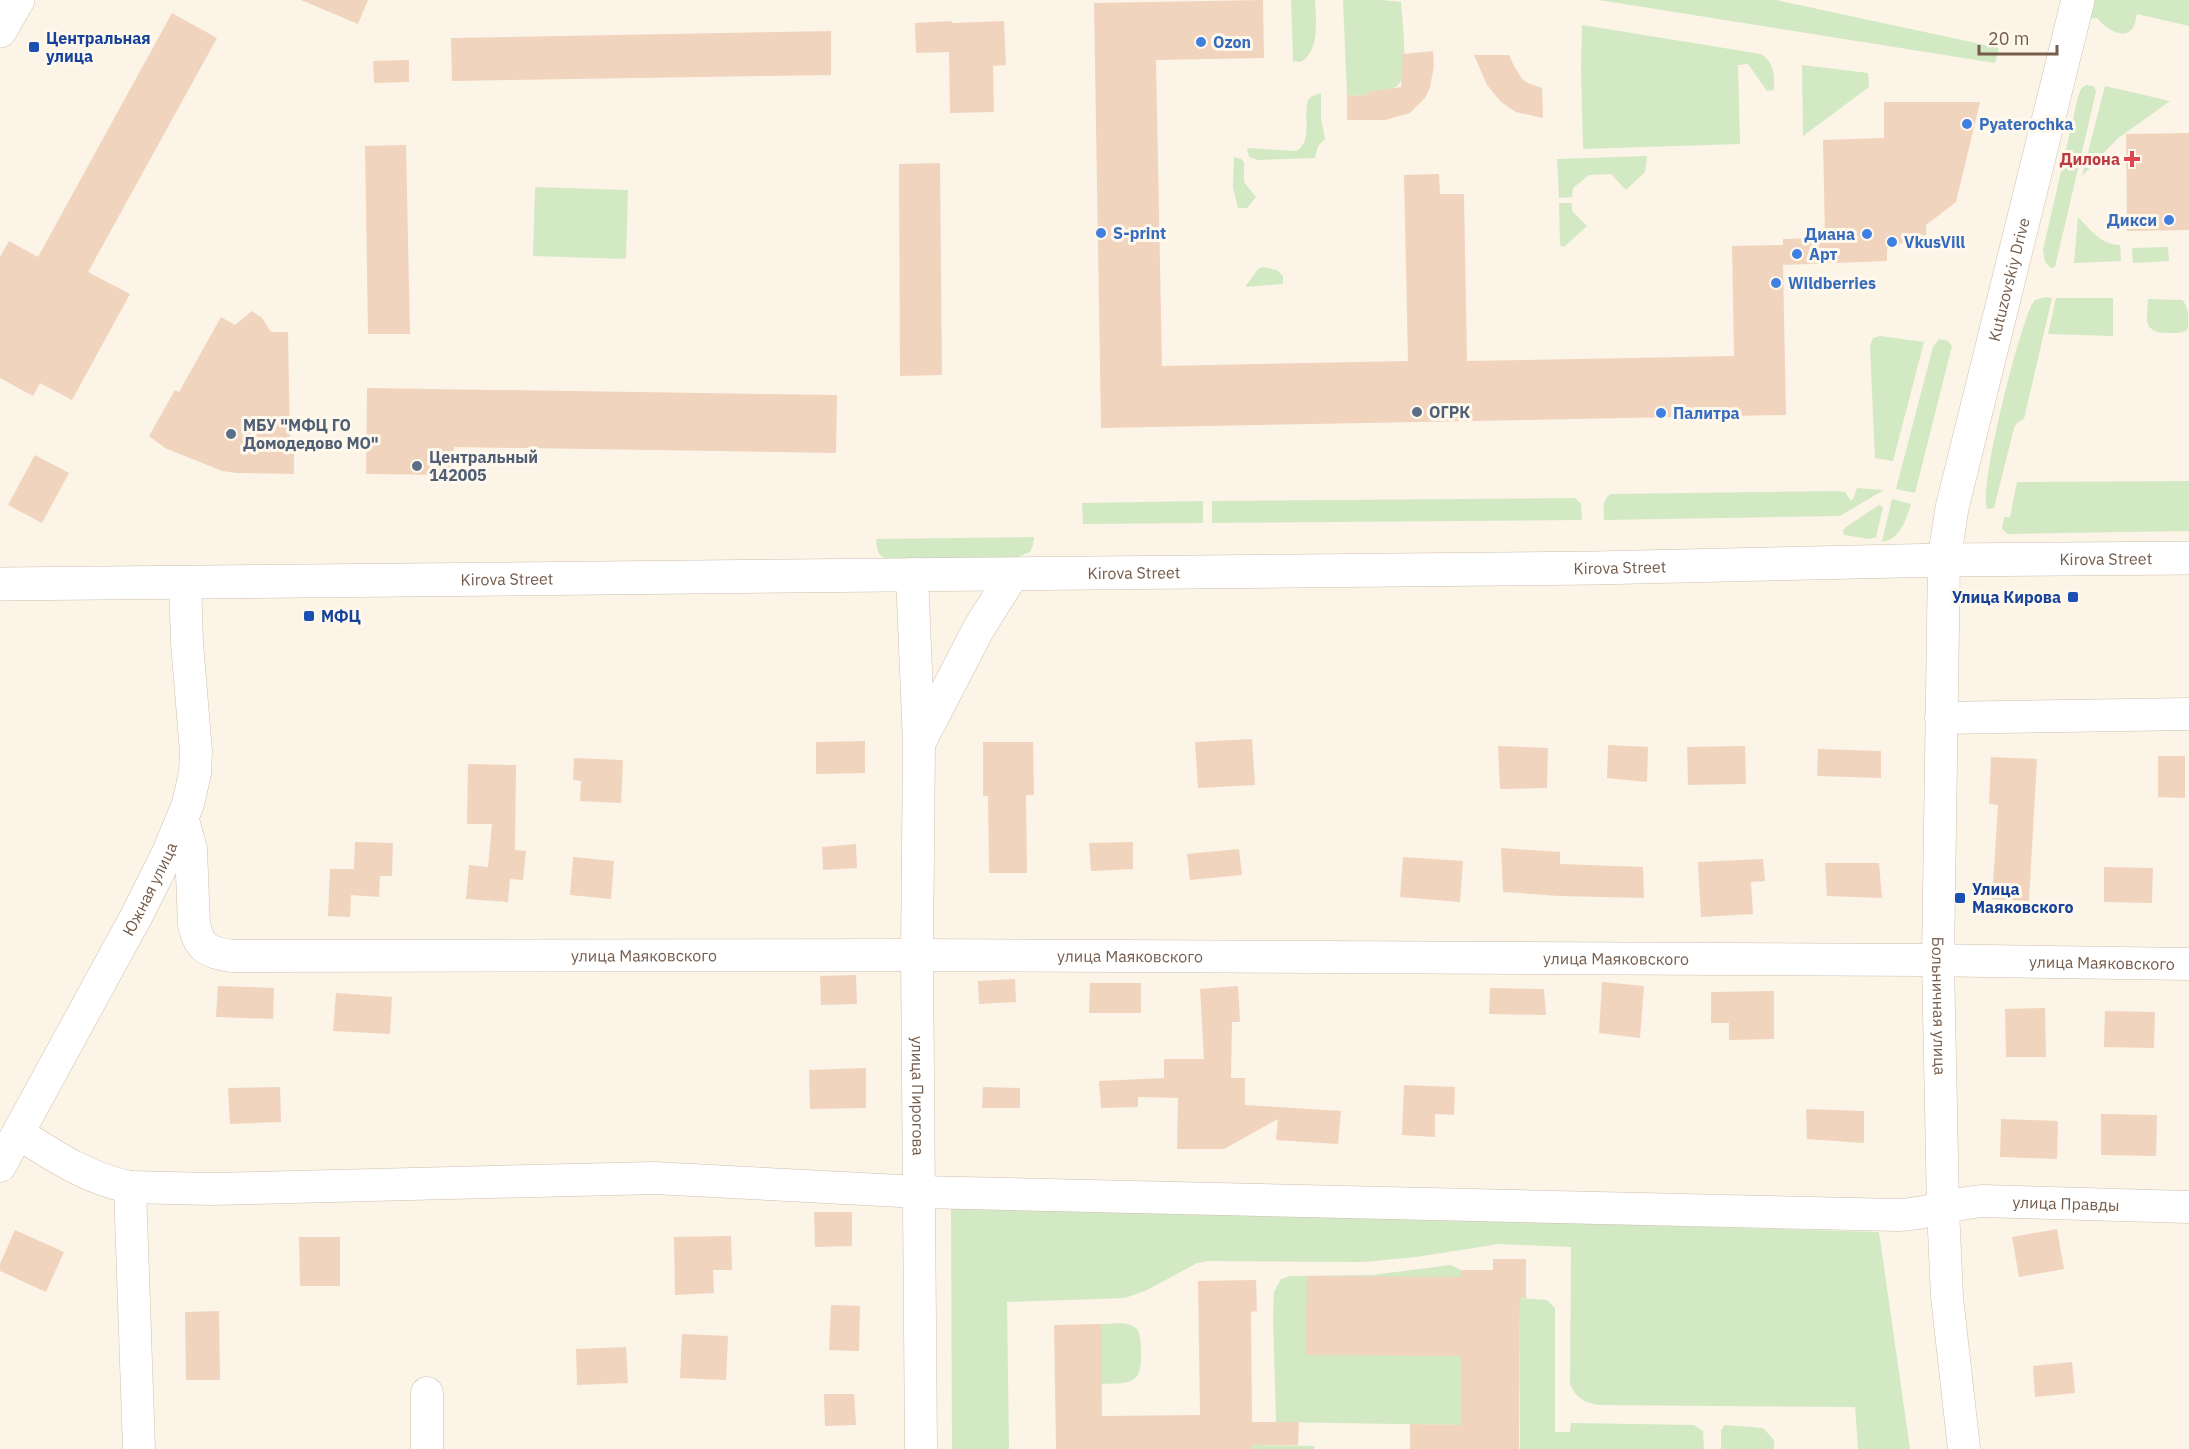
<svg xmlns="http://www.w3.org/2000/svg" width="2189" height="1449" viewBox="0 0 2189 1449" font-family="'IBM Plex Sans',sans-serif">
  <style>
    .green { fill: #d2e9c4 }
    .building { fill: #f1d4be }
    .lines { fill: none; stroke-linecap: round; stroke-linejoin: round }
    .minor-casing { stroke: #cfbfaf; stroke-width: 33 }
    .tertiary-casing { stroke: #cfbfaf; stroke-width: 34 }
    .secondary-casing { stroke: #d2bfac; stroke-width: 34 }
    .minor { stroke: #fff; stroke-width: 32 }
    .tertiary { stroke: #fff; stroke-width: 33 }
    .secondary { stroke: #fff; stroke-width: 33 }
    .shop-dot { fill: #3f7fe0; stroke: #fff8ec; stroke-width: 2 }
    .transit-dot { fill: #1a4fb4; stroke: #fff8ec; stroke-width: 2 }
    .health-dot { fill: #e0444e; stroke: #fff8ec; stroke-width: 2 }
    .service-dot { fill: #5c6f8a; stroke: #fff8ec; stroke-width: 2 }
    .labels { text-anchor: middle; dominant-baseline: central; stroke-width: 6; stroke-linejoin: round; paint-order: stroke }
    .transit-label { font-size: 16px; font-weight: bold; fill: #164399; stroke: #fff8ec; text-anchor: start }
    .shop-label { font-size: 16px; font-weight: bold; fill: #366cbe; stroke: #fff8ec; text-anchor: start }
    .health-label { font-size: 16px; font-weight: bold; fill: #be3a42; stroke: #fff8ec; text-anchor: end }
    .street-label { font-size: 16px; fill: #755c4b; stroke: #fff8ec }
    .service-label { font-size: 16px; font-weight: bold; fill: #4e5e75; stroke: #fff8ec; text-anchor: start }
  </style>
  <rect width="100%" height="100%" fill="#fcf4e6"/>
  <g class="green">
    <path d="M 1291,0 L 1315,0 C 1316,20 1320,50 1301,62 L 1293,61 Z"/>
    <path d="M 1343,0 L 1382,0 L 1401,2 C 1402,19 1409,72 1399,84 C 1392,92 1376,91 1367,92 L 1366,95 L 1347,96 Z"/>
    <path d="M 1599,0 L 1776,0 L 1999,48 L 1995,63 Z"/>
    <path d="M 2078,0 L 2189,0 L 2189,26 L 2137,14 C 2136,18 2135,26 2132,29 C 2123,41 2103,26 2097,18 L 2072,21 Z"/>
    <path d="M 1582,25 L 1761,54 C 1775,63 1774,76 1774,90 L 1767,91 L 1748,64 L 1738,65 L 1740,144 L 1583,149 L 1581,69 Z"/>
    <path d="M 1802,65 L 1868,73 L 1869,87 L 1803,136 Z"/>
    <path d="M 2086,85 L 2094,86 L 2096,92 L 2055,267 L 2051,268 L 2045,262 L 2043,250 L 2078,97 L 2081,89 Z"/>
    <path d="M 2105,86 L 2170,101 L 2117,139 L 2082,176 Z"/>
    <path d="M 1321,93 L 1321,119 L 1325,139 L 1318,146 L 1315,158 L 1258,160 L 1249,157 L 1247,148 L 1296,151 C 1313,143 1303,115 1308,100 L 1312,96 Z"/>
    <path d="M 1647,156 L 1645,172 L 1626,190 L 1611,174 L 1589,175 L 1573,188 L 1572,197 L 1559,198 L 1557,159 Z"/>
    <path d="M 1234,157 L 1241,159 L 1244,162 L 1244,182 L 1256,197 L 1247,208 L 1238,208 L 1233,188 Z"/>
    <path d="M 535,187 L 628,190 L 626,259 L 533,256 Z"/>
    <path d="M 1559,203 L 1572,203 L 1572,211 L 1587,226 L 1564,247 L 1560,245 Z"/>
    <path d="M 2078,217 C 2091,230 2101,245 2120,245 L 2121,261 L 2074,263 Z"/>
    <path d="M 2168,247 L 2169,261 L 2133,263 L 2132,248 Z"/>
    <path d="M 1262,267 L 1277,270 L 1283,276 L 1283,284 L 1245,287 L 1258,269 Z"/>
    <path d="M 2046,297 L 2052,298 L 2024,419 L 2017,423 L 2014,428 L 1994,508 L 1987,509 C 1979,485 2018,334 2031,306 L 2035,300 Z"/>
    <path d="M 2056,298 L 2113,298 L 2113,336 L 2048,334 Z"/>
    <path d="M 2148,299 L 2182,300 C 2189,306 2189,319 2188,329 C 2182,334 2176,333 2169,333 C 2142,333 2147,320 2148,299 Z"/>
    <path d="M 1880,336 L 1924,342 L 1893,461 L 1875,458 L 1870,346 L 1873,338 Z"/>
    <path d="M 1939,339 L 1948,341 L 1952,346 L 1915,493 L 1896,489 L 1933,347 Z"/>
    <path d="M 2189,481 L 2189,531 L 2008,534 L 2002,529 L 2004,517 L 2010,517 L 2017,482 Z"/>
    <path d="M 1857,488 L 1884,490 L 1840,516 L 1604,520 C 1604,510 1601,500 1611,494 L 1839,491 L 1845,492 L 1850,500 L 1853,499 Z"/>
    <path d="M 1575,498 L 1581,504 L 1582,520 L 1212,523 L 1212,501 Z"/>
    <path d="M 1892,499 L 1911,504 C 1906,520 1900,539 1882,542 Z"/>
    <path d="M 1203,501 L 1203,523 L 1083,524 L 1082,503 Z"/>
    <path d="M 1879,505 L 1883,507 L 1876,537 L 1870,539 L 1844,535 L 1843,531 L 1846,527 Z"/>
    <path d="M 1034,537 L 1033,545 L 1030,552 L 1016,558 L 888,559 C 877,557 877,548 876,539 Z"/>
    <path d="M 951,1205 L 1879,1232 L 1910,1449 L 1858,1449 L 1855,1407 L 1599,1405 C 1584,1403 1576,1398 1570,1384 L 1571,1247 L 1499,1244 L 1416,1257 L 1363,1262 L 1208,1261 L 1197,1263 L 1147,1290 L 1125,1298 L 1007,1302 L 1009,1449 L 952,1449 Z"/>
    <path d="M 1451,1265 L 1461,1270 L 1461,1425 L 1276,1422 L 1273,1316 L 1274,1292 L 1281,1279 L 1290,1276 L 1372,1275 Z"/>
    <path d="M 1520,1298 L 1547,1300 L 1555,1308 L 1555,1432 L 1570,1432 L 1571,1423 L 1694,1425 L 1703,1431 L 1704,1449 L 1520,1449 Z"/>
    <path d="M 1101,1324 C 1113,1324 1129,1320 1138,1330 C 1141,1338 1141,1346 1141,1354 C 1142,1386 1128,1383 1101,1384 Z"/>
    <path d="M 1725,1425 L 1763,1428 L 1774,1440 L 1774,1449 L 1721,1449 L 1721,1430 Z"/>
    <path d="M 1252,1445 L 1315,1446 L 1314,1449 L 1252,1449 Z"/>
  </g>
  <g class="building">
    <path d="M 301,0 L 368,0 L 358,24 Z"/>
    <path d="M 1263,0 L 1264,58 L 1156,60 L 1162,366 L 1408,361 L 1404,175 L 1439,174 L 1440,194 L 1464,194 L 1467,361 L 1734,356 L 1732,246 L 1783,245 L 1783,239 L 1825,238 L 1823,140 L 1884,138 L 1884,102 L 1980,102 L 1956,202 L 1926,225 L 1926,235 L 1913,236 L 1902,243 L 1887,249 L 1887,261 L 1783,265 L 1786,415 L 1101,428 L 1094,3 Z"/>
    <path d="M 172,13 L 217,38 L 88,272 L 130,294 L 72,400 L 40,383 L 33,396 L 0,378 L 0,257 L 9,241 L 38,257 Z"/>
    <path d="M 952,21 L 952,23 L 1004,21 L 1006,65 L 993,66 L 994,112 L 950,113 L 949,52 L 916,53 L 915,23 Z"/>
    <path d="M 831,31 L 831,75 L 452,81 L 451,38 Z"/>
    <path d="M 1433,51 L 1434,66 L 1430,87 L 1425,98 L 1410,113 L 1385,120 L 1347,120 L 1347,96 L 1367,95 L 1367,92 L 1401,87 L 1403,54 Z"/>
    <path d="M 1474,55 L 1509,55 L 1514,66 L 1522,79 L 1528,83 L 1542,88 L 1543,118 L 1516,112 L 1501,102 L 1487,85 Z"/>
    <path d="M 409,60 L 409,82 L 374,83 L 373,61 Z"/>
    <path d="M 2189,133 L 2189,230 L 2127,231 L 2126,134 Z"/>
    <path d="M 406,145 L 410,334 L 368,334 L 365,146 Z"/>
    <path d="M 940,163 L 942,375 L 900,376 L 899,164 Z"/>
    <path d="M 252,311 L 262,318 L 271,332 L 288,332 L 290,441 L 294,441 L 294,474 L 236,473 L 222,471 L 165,448 L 149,436 L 175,390 L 179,392 L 221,317 L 235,325 Z"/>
    <path d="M 367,388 L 837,395 L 836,453 L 454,447 L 454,475 L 366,474 Z"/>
    <path d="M 35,455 L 69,473 L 42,523 L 8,505 Z"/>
    <path d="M 1252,739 L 1255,785 L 1198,788 L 1195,742 Z"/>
    <path d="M 865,741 L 865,773 L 816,774 L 816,742 Z"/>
    <path d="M 983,742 L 1033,742 L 1034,795 L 1026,795 L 1027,873 L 989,873 L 988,796 L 983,796 Z"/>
    <path d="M 1608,745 L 1648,747 L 1647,782 L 1607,778 Z"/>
    <path d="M 1498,746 L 1548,748 L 1547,788 L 1500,789 Z"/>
    <path d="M 1745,746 L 1746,784 L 1688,785 L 1687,747 Z"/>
    <path d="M 1818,749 L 1881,751 L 1881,778 L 1817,776 Z"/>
    <path d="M 2158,756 L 2185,756 L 2185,798 L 2158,797 Z"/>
    <path d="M 1991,757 L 2037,759 L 2029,901 L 1992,899 L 1998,805 L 1989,804 Z"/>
    <path d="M 574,758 L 623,760 L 621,803 L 580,801 L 581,781 L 573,780 Z"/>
    <path d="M 468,764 L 516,765 L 515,850 L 526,851 L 523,880 L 510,879 L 508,902 L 466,899 L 469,865 L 488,867 L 492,824 L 467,824 Z"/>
    <path d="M 355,842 L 393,843 L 392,876 L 380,876 L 379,897 L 351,895 L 350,917 L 328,916 L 330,869 L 354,869 Z"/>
    <path d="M 1133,842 L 1133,869 L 1091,871 L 1089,843 Z"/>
    <path d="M 856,844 L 857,868 L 823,870 L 822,847 Z"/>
    <path d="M 1501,848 L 1560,852 L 1560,864 L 1643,867 L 1644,898 L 1560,896 L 1503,892 Z"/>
    <path d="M 1239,849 L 1242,875 L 1190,880 L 1187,854 Z"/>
    <path d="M 573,857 L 614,861 L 611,899 L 570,895 Z"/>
    <path d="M 1403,857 L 1463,861 L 1460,902 L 1400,897 Z"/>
    <path d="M 1763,859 L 1765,881 L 1751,882 L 1753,914 L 1701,917 L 1698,862 Z"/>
    <path d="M 1825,863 L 1879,863 L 1882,898 L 1827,896 Z"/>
    <path d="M 2104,867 L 2153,868 L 2152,903 L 2104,902 Z"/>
    <path d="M 856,975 L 857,1004 L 821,1005 L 820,976 Z"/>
    <path d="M 1015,979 L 1016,1002 L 979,1004 L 978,981 Z"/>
    <path d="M 1602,982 L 1644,986 L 1640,1038 L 1599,1033 Z"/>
    <path d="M 1090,983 L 1141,983 L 1141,1013 L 1089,1013 Z"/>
    <path d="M 218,986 L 274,988 L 273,1019 L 216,1017 Z"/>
    <path d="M 1238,986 L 1240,1022 L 1232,1022 L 1231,1078 L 1245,1078 L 1245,1105 L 1341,1111 L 1338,1144 L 1276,1140 L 1278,1119 L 1224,1149 L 1177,1149 L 1178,1098 L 1138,1097 L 1138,1107 L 1101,1108 L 1099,1081 L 1164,1078 L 1164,1059 L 1204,1059 L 1200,989 Z"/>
    <path d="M 1490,988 L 1544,989 L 1546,1015 L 1489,1014 Z"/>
    <path d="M 1774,991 L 1774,1039 L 1729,1040 L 1729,1023 L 1711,1023 L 1711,992 Z"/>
    <path d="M 336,993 L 392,997 L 390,1034 L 333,1031 Z"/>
    <path d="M 2045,1008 L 2046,1057 L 2006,1057 L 2005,1009 Z"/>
    <path d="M 2105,1011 L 2155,1012 L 2154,1048 L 2104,1047 Z"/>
    <path d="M 866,1068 L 866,1108 L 810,1109 L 809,1070 Z"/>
    <path d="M 1404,1085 L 1455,1087 L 1454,1115 L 1435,1114 L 1435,1137 L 1402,1135 Z"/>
    <path d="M 280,1087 L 281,1122 L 230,1124 L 228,1088 Z"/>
    <path d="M 983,1087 L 1020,1088 L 1020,1108 L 982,1108 Z"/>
    <path d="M 1806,1109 L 1864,1111 L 1864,1143 L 1807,1139 Z"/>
    <path d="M 2101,1114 L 2157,1115 L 2156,1156 L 2101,1155 Z"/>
    <path d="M 2001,1119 L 2058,1121 L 2057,1159 L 2000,1157 Z"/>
    <path d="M 814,1212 L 852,1212 L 852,1246 L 815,1247 Z"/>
    <path d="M 2057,1229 L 2064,1269 L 2019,1277 L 2012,1237 Z"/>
    <path d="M 15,1230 L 64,1252 L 46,1292 L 0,1271 L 0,1264 Z"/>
    <path d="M 731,1236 L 732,1270 L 713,1270 L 714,1293 L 675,1295 L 674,1237 Z"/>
    <path d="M 299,1237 L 340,1237 L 340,1286 L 300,1286 Z"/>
    <path d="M 1493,1259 L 1526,1259 L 1526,1298 L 1520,1298 L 1519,1449 L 1410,1449 L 1410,1424 L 1461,1425 L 1461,1356 L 1306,1355 L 1307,1276 L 1461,1277 L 1461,1270 L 1493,1270 Z"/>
    <path d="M 1256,1280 L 1257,1311 L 1251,1312 L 1252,1422 L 1299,1422 L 1298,1445 L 1252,1445 L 1252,1449 L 1056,1449 L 1054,1325 L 1101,1324 L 1102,1416 L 1200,1415 L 1198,1281 Z"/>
    <path d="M 831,1305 L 860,1306 L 859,1351 L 829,1350 Z"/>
    <path d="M 219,1311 L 220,1380 L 186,1380 L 185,1312 Z"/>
    <path d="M 682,1334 L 728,1336 L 726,1380 L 680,1378 Z"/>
    <path d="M 626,1347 L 628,1383 L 577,1385 L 576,1349 Z"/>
    <path d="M 2072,1362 L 2075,1393 L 2035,1397 L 2033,1366 Z"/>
    <path d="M 824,1394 L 854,1394 L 856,1425 L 825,1426 Z"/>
  </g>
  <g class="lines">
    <g class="minor-casing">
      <g id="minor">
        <path id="s1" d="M 1944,560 L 1938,960 L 1943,1209 L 1947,1297 L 1964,1449"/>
        <path id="s2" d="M 912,574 L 919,744 L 917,955 L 921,1449"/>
        <path d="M 1941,718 L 2189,714"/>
        <path d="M 921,740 L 979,628 L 1013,574"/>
        <path id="s3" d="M 183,820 L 191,849 L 194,924 C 199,949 208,952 232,956 L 917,955 L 1924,960 L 2189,964"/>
        <path d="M 18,1133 C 54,1156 88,1179 130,1187 L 139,1449"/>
        <path id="s4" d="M 0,1166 L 137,915 L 167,855 L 188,804 L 195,773 L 196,752 L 187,643 L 185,582"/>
        <path id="s5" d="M 130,1187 L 211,1189 L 654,1178 L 920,1192 L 1898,1215 C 1928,1214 1954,1203 1983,1201 L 2189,1207"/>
        <path d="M 427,1393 L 427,1449"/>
      </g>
    </g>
    <g class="tertiary-casing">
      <g id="tertiary">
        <path id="s6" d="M 1944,560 L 1952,508 L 2078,0"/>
        <path id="s7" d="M 0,584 L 1595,568 L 1944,560 L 2189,558"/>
      </g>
    </g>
    <g class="secondary-casing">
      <path id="secondary" d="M 0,31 L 18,0"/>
    </g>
    <use href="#minor" class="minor"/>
    <use href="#tertiary" class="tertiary"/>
    <use href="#secondary" class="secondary"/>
  </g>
  <g class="shop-dot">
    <circle cx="1201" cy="42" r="6"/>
    <circle cx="1967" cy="124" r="6"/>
    <circle cx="2169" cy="220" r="6"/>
    <circle cx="1101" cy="233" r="6"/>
    <circle cx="1867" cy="234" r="6"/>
    <circle cx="1892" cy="242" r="6"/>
    <circle cx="1797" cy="254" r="6"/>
    <circle cx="1776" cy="283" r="6"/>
    <circle cx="1661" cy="413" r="6"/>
  </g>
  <g class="transit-dot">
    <rect x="28" y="41" width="12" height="12" rx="3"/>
    <rect x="2067" y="591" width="12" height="12" rx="3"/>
    <rect x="303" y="610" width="12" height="12" rx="3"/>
    <rect x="1954" y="892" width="12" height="12" rx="3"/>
  </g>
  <path class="health-dot" d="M2129 150h6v6h6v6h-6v6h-6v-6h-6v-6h6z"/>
  <g class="service-dot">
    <circle cx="1417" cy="412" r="6"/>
    <circle cx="231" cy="434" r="6"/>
    <circle cx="417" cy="466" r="6"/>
  </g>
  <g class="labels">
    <g class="transit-label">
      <text x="46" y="38">Центральная<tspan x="46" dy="18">улица</tspan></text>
      <text x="2061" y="597" text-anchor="end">Улица Кирова</text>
      <text x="321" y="616">МФЦ</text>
      <text x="1972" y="889">Улица<tspan x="1972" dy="18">Маяковского</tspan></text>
    </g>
    <g class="shop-label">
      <text x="1213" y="42">Ozon</text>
      <text x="1979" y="124">Pyaterochka</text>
      <text x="2157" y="220" text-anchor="end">Дикси</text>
      <text x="1113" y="233">S-print</text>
      <text x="1855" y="234" text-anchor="end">Диана</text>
      <text x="1904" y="242">VkusVill</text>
      <text x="1809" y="254">Арт</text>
      <text x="1788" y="283">Wildberries</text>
      <text x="1673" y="413">Палитра</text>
    </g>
    <g class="health-label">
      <text x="2120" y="159">Дилона</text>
    </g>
    <g class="street-label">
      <text stroke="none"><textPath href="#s6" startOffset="288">Kutuzovskiy Drive</textPath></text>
      <text stroke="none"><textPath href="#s7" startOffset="2106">Kirova Street</textPath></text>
      <text stroke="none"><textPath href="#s7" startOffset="1620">Kirova Street</textPath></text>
      <text stroke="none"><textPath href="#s7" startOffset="1134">Kirova Street</textPath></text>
      <text stroke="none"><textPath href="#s7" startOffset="507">Kirova Street</textPath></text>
      <text stroke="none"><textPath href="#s4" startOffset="315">Южная улица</textPath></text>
      <text stroke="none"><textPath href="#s3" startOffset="572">улица Маяковского</textPath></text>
      <text stroke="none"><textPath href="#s3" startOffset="1058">улица Маяковского</textPath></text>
      <text stroke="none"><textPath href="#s3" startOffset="1544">улица Маяковского</textPath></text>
      <text stroke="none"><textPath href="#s3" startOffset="2030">улица Маяковского</textPath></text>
      <text stroke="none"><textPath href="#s1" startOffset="446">Больничная улица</textPath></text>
      <text stroke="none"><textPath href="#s2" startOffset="522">улица Пирогова</textPath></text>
      <text stroke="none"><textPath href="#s5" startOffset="1938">улица Правды</textPath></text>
    </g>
    <g class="service-label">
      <text x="1429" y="412">ОГРК</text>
      <text x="243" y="425">МБУ "МФЦ ГО<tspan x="243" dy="18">Домодедово МО"</tspan></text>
      <text x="429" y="457">Центральный<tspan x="429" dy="18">142005</tspan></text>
    </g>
  </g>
  <path d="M1979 45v9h78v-9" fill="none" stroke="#755c4b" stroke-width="3"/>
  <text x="1988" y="45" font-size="18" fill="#755c4b" stroke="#fff8ec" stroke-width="4.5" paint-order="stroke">20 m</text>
</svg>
